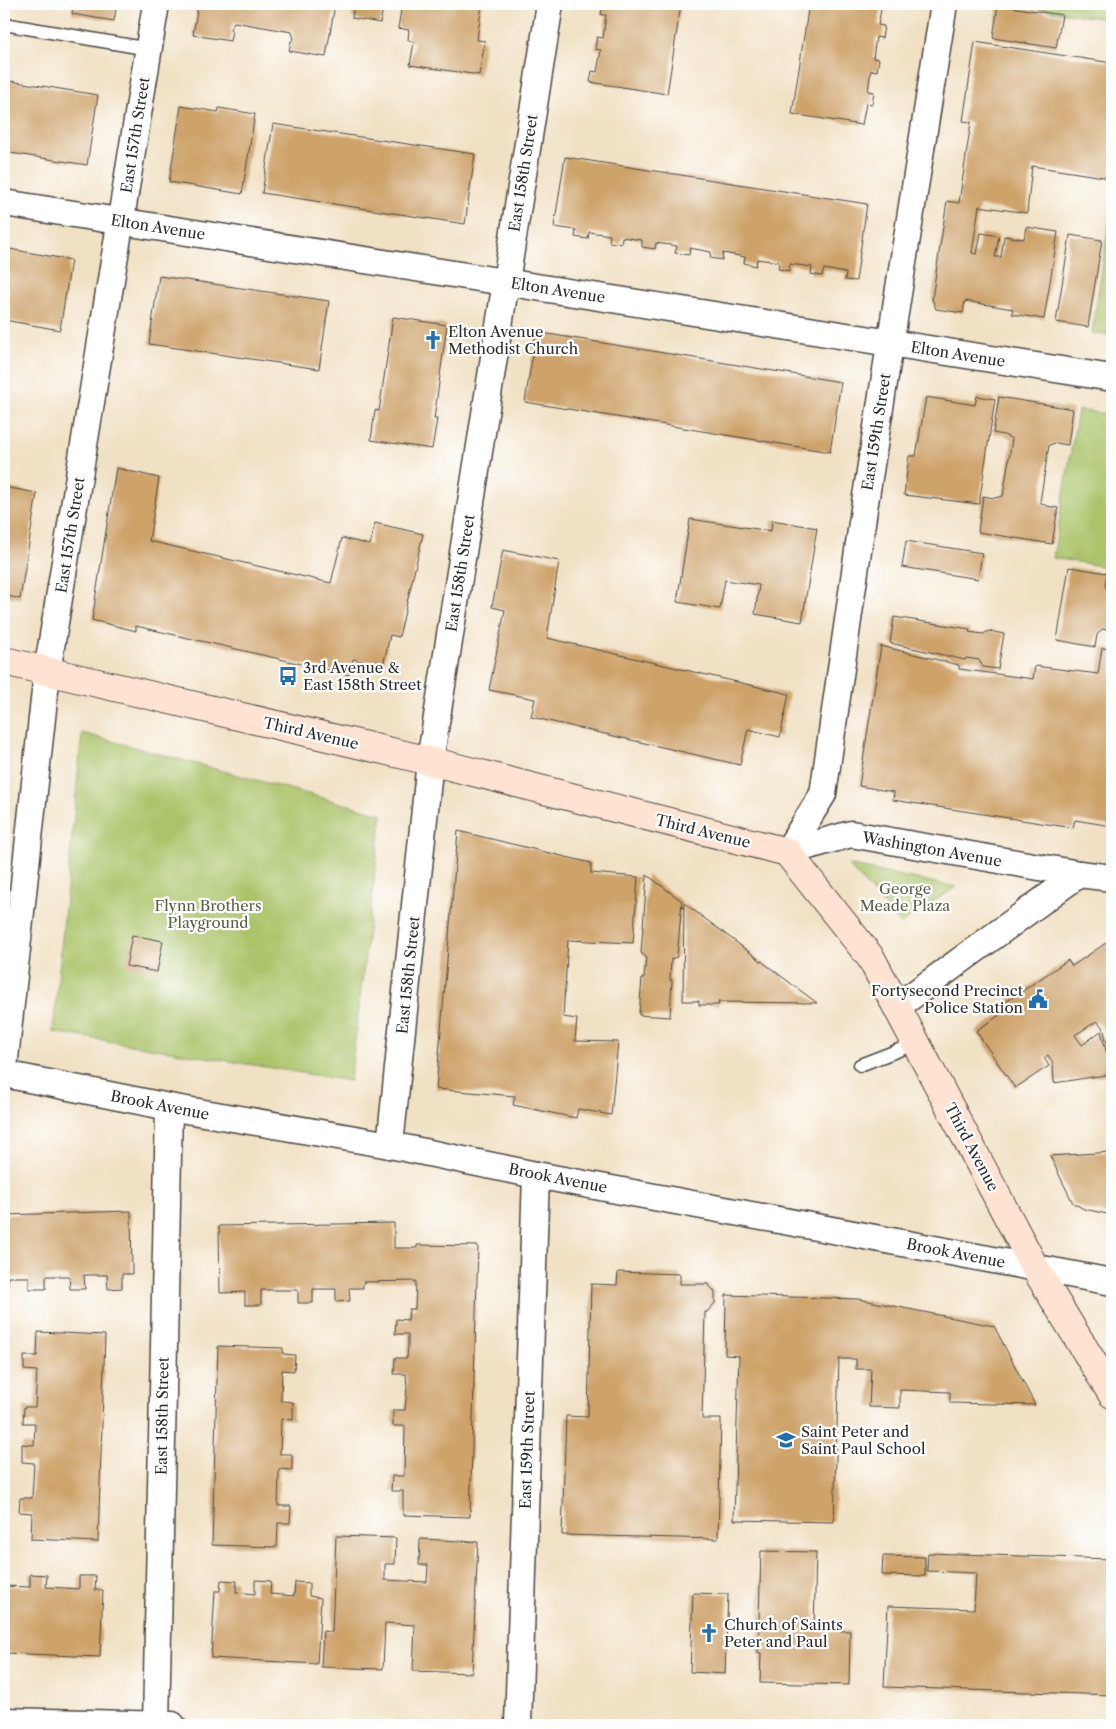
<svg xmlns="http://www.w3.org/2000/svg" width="1116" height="1729" viewBox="0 0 1116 1729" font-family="'Libre Caslon Text',serif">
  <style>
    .green { fill: #abc46a; stroke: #6b784a }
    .building { fill: #cea36b }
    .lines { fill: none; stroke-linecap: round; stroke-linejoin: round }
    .lane-casing { stroke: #494642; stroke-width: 15 }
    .street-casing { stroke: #494642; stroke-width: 29 }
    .secondary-casing { stroke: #494642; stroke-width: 30 }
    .lane { stroke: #fff; stroke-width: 12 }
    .street { stroke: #fff; stroke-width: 26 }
    .secondary { stroke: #fee3d2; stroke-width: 28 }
    .labels { text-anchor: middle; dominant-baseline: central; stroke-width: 4.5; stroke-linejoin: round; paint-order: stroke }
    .street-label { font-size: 15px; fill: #2b2b2b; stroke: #fff }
    .poi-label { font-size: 15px; fill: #2b2b2b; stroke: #fff; text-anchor: start }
    .park-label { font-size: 15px; fill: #586141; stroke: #fff }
  </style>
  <rect width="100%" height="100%" fill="#fff"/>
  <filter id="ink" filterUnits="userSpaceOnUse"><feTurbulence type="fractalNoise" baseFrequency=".02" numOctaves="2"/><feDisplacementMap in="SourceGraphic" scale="10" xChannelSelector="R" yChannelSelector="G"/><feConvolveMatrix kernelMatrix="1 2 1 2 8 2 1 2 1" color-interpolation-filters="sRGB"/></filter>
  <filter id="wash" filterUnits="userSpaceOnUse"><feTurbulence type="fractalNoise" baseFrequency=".0096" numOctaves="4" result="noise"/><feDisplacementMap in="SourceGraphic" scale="20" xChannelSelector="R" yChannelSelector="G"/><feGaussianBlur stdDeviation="1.12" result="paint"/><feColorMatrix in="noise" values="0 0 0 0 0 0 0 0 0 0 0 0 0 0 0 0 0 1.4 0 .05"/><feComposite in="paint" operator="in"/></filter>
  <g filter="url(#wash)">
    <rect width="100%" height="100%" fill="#f1e1c4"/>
    <g class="green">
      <path d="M 1006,4 L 1112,4 L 1112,20 Z"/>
      <path d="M 1112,203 L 1112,336 L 1092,333 Z"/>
      <path d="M 1078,410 L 1112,415 L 1112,568 L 1053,558 Z"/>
      <path d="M 82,733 L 382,814 L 350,1081 L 53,1032 Z"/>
      <path d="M 848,865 L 956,887 L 901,924 Z"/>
    </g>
    <g id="blocks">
      <g class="building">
        <path d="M 73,4 L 117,4 L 114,21 L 72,14 Z"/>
        <path d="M 198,4 L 335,4 L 326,57 L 289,51 L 291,41 L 294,39 L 292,32 L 234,22 L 230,29 L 232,31 L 230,41 L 193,35 Z"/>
        <path d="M 354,4 L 384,4 L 380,23 L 352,18 Z"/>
        <path d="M 402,4 L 482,4 L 477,40 L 485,41 L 479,75 L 410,65 L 414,42 L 408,40 L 409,30 L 398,28 Z"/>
        <path d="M 603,4 L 681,4 L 667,94 L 590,82 L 592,71 L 597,72 L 601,50 L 595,49 L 597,37 L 603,38 L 606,15 L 601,15 Z"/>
        <path d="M 809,4 L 882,4 L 878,25 L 884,26 L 882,38 L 876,37 L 873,58 L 879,59 L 877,71 L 871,70 L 868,91 L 874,92 L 872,104 L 866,103 L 862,125 L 792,114 Z"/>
        <path d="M 998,5 L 1062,15 L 1056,48 L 993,38 Z"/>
        <path d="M 975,42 L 1112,63 L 1112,165 L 1110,178 L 1032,166 L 1027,213 L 979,206 L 972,253 L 977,254 L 981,233 L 999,236 L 995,257 L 1001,257 L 1004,236 L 1024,239 L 1026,227 L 1058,232 L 1044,319 L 1012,314 L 1013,309 L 965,301 L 963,313 L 936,309 L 932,299 L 947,201 L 959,203 L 971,122 L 963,121 Z"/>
        <path d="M 4,80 L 98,95 L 87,165 L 4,152 Z"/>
        <path d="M 181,106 L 218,112 L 219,108 L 255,114 L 242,194 L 169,182 Z"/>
        <path d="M 273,124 L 475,154 L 465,224 L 262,193 Z"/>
        <path d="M 565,157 L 867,204 L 856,281 L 845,280 L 846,273 L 824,269 L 822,276 L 811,274 L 812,267 L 790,264 L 789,271 L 778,269 L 779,262 L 757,259 L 756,266 L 744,263 L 745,257 L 723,253 L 722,260 L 710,258 L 711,252 L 690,248 L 689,255 L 675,253 L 677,246 L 656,243 L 655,249 L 642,247 L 642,240 L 622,237 L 621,244 L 609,242 L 610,235 L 589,232 L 588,239 L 575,237 L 576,230 L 554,227 Z"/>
        <path d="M 1070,235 L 1102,240 L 1088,327 L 1056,322 Z"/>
        <path d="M 4,248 L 71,260 L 60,330 L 4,320 Z"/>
        <path d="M 159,276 L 329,301 L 319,369 L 149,344 Z"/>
        <path d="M 393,317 L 447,325 L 434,419 L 437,419 L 432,449 L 371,440 L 375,410 L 379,411 Z"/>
        <path d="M 536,332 L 841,382 L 830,452 L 525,402 Z"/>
        <path d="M 977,396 L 995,399 L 979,504 L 904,495 L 909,456 L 916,456 L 926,397 L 975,405 Z"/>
        <path d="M 999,397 L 1073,409 L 1068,445 L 1055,443 L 1049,445 L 1040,502 L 1047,506 L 1058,508 L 1052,544 L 978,532 L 983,496 L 994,498 L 1003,496 L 1012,439 L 1004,435 L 993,433 Z"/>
        <path d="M 116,468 L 159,478 L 149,541 L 331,583 L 342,538 L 370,545 L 375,523 L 423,534 L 399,637 L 390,635 L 383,666 L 353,659 L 349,675 L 136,626 L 136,631 L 92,620 Z"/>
        <path d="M 4,487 L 37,493 L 20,599 L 4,595 Z"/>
        <path d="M 690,519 L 771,531 L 772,520 L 817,528 L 802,622 L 755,614 L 759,585 L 725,580 L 720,609 L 677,602 Z"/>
        <path d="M 906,541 L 982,553 L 978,579 L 902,567 Z"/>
        <path d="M 503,550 L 559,561 L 547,638 L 789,694 L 780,737 L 748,729 L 740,765 L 531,717 L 535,699 L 489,690 L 505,610 L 492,607 Z"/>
        <path d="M 1069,567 L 1107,573 L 1105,586 L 1109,592 L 1112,592 L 1112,631 L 1102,629 L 1097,635 L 1095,647 L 1057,640 Z"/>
        <path d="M 894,617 L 970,629 L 969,632 L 983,634 L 989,631 L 1004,634 L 998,669 L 983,667 L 979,660 L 966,658 L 965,660 L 890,643 Z"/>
        <path d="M 881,646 L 959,665 L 959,669 L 1033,679 L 1035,666 L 1098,674 L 1102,648 L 1112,649 L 1112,826 L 1075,820 L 1073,828 L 893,800 L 894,792 L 859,786 Z"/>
        <path d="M 458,831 L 591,863 L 591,873 L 638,877 L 633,943 L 568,940 L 563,1017 L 577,1019 L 575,1041 L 618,1042 L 611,1115 L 578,1109 L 576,1118 L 513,1105 L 515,1096 L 436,1089 Z"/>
        <path d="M 647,875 L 682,901 L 677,957 L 671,959 L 670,980 L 672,980 L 670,1017 L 639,1015 L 642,978 L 644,978 L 646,957 L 641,953 Z"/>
        <path d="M 684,903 L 817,1003 L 718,1002 L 719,1005 L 699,1005 L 699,1001 L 683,1001 Z"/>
        <path d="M 132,935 L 163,941 L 157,972 L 126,966 Z"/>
        <path d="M 1106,943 L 1112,952 L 1112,1062 L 1103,1028 L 1097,1021 L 1075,1035 L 1082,1045 L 1101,1031 L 1112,1074 L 1054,1083 L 1053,1063 L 1048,1055 L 1044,1058 L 1049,1066 L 1015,1088 L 976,1031 L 1010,1008 L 1006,1002 L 1068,960 L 1072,966 Z"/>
        <path d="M 1112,1152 L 1112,1215 L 1084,1209 L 1073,1203 L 1050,1156 Z"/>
        <path d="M 131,1211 L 132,1274 L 122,1274 L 122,1288 L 108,1289 L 107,1275 L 84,1275 L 85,1289 L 70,1289 L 69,1276 L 46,1276 L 46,1289 L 29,1289 L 29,1277 L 8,1277 L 8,1290 L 4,1290 L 4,1215 Z"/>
        <path d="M 394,1223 L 394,1248 L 417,1248 L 417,1245 L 478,1246 L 470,1517 L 403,1515 L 403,1491 L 391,1491 L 392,1476 L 404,1476 L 405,1426 L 393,1426 L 393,1410 L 405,1410 L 407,1387 L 406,1374 L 394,1374 L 395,1358 L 407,1358 L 408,1344 L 408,1334 L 395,1334 L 396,1319 L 408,1320 L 409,1309 L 415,1309 L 416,1281 L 363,1282 L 363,1288 L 349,1288 L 350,1301 L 336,1302 L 336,1289 L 313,1289 L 313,1303 L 298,1303 L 298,1290 L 261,1290 L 261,1305 L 245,1305 L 245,1292 L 220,1293 L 219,1226 Z"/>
        <path d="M 618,1272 L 680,1274 L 680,1284 L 708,1284 L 715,1292 L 715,1303 L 707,1312 L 705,1312 L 702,1419 L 721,1419 L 718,1539 L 562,1535 L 566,1416 L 588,1417 L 591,1284 L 617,1285 Z"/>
        <path d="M 726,1295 L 858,1299 L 994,1326 L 1035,1405 L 950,1403 L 950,1392 L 900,1390 L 900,1408 L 869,1407 L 871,1369 L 856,1369 L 856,1359 L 839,1359 L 834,1522 L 734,1520 L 739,1356 L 725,1355 Z"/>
        <path d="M 38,1332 L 105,1335 L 98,1542 L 31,1539 L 32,1513 L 19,1512 L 20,1498 L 32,1498 L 34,1463 L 22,1462 L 22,1444 L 34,1445 L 35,1423 L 23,1423 L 24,1407 L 35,1407 L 37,1371 L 24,1370 L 24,1356 L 37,1356 Z"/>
        <path d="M 218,1346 L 283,1348 L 283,1354 L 295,1355 L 294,1371 L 282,1370 L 281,1401 L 293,1402 L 293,1420 L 281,1419 L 280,1454 L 292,1454 L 292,1470 L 279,1469 L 278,1506 L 291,1506 L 290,1523 L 278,1523 L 277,1547 L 212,1545 Z"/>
        <path d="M 336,1536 L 396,1538 L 395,1564 L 385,1564 L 385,1580 L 427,1582 L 428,1565 L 419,1565 L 420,1539 L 478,1542 L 472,1673 L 413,1671 L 415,1625 L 385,1623 L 383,1669 L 321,1667 L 323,1631 L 332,1632 Z"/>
        <path d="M 761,1551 L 816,1552 L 814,1630 L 850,1631 L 849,1685 L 760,1683 L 761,1653 L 758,1653 Z"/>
        <path d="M 928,1553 L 1112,1559 L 1112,1695 L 884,1687 L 888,1606 L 974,1609 L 976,1573 L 927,1571 Z"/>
        <path d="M 883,1556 L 925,1557 L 925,1576 L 882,1575 Z"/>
        <path d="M 30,1574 L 47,1575 L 46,1587 L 65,1588 L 79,1589 L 79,1576 L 96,1576 L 95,1590 L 103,1590 L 100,1657 L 4,1653 L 4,1586 L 30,1587 Z"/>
        <path d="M 221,1580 L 237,1581 L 236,1592 L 255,1594 L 255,1580 L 271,1581 L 270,1594 L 294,1596 L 295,1582 L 309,1583 L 309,1596 L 321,1598 L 317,1664 L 211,1658 L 215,1591 L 220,1591 Z"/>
        <path d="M 693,1593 L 728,1594 L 725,1674 L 690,1672 Z"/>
      </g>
    </g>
  </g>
  <g filter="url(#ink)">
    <use href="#blocks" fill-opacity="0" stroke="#494642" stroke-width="1"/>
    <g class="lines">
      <g class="lane-casing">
        <g id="lane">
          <path d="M 4,24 L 149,49"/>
          <path d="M 860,1065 L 917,1043"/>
        </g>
      </g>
      <g class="street-casing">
        <g id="street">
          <path d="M 4,203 L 1112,378"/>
          <path d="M 787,852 L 823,794 L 864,509 L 944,4"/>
          <path d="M 787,852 L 851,834 L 1079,874 L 1112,878"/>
          <path d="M 898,1006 L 1079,874"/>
          <path d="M 4,1068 L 47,672 L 156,4"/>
          <path d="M 4,1074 L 169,1107 L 390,1145 L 536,1175 L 1112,1282"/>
          <path d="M 390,1145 L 430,761 L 550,4"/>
          <path d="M 4,1721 L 172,1725"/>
          <path d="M 156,1725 L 169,1107"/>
          <path d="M 518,1725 L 536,1175"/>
        </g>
      </g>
      <g class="secondary-casing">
        <path id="secondary" d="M 4,661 L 430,761 L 787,852 L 871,958 L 1035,1268 L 1112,1394"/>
      </g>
      <use href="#lane" class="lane"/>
      <use href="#street" class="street"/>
      <use href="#secondary" class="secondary"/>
    </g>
  </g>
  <defs>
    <g id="church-bare" transform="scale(1.5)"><path d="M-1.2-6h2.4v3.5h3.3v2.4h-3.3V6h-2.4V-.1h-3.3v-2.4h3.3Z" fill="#1f6fb2" stroke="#fff" stroke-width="2.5" paint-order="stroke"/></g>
    <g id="bus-bare" transform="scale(1.5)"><path d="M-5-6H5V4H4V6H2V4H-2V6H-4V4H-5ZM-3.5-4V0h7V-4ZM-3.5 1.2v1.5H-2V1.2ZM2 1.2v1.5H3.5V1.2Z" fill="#1f6fb2" stroke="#fff" stroke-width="2.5" paint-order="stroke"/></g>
    <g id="civic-bare" transform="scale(1.5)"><path d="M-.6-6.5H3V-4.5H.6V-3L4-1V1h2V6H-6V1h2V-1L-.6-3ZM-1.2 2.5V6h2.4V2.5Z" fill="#1f6fb2" stroke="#fff" stroke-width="2.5" paint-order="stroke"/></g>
    <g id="school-bare" transform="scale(1.5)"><path d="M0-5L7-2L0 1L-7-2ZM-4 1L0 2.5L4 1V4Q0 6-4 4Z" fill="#1f6fb2" stroke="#fff" stroke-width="2.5" paint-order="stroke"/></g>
  </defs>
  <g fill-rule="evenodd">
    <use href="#church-bare" x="433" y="340"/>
    <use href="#bus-bare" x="288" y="676"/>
    <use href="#civic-bare" x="1038" y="999"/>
    <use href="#school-bare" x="786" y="1440"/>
    <use href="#church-bare" x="709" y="1633"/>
  </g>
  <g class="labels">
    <g class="street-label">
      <text transform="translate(135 135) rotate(-81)">East 157th Street</text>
      <text transform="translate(523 173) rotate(-81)">East 158th Street</text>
      <text transform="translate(158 227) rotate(9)">Elton Avenue</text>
      <text transform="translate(558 290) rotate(9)">Elton Avenue</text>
      <text transform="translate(958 354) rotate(9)">Elton Avenue</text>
      <text transform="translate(876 432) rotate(-81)">East 159th Street</text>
      <text transform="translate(70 535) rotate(-81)">East 157th Street</text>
      <text transform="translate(460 573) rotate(-81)">East 158th Street</text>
      <text transform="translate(311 733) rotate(13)">Third Avenue</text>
      <text transform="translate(703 831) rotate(14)">Third Avenue</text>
      <text transform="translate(932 849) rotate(10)">Washington Avenue</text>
      <text transform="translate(408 975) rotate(-84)">East 158th Street</text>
      <text transform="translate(160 1105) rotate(11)">Brook Avenue</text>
      <text transform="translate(972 1147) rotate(62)">Third Avenue</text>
      <text transform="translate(558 1178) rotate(11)">Brook Avenue</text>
      <text transform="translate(956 1253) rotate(11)">Brook Avenue</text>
      <text transform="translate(162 1416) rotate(-89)">East 158th Street</text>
      <text transform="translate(527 1450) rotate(-88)">East 159th Street</text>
    </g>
    <g class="poi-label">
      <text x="448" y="331">Elton Avenue<tspan x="448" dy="17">Methodist Church</tspan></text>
      <text x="303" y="667">3rd Avenue &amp;<tspan x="303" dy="17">East 158th Street</tspan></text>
      <text x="1023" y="990" text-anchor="end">Fortysecond Precinct<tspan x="1023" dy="17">Police Station</tspan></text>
      <text x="801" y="1431">Saint Peter and<tspan x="801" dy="17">Saint Paul School</tspan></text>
      <text x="724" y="1624">Church of Saints<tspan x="724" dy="17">Peter and Paul</tspan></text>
    </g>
    <g class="park-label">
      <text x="905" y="888">George<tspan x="905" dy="17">Meade Plaza</tspan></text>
      <text x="208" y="905">Flynn Brothers<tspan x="208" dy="17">Playground</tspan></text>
    </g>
  </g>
  <rect width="1116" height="1729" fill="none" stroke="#fff" stroke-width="20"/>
</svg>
